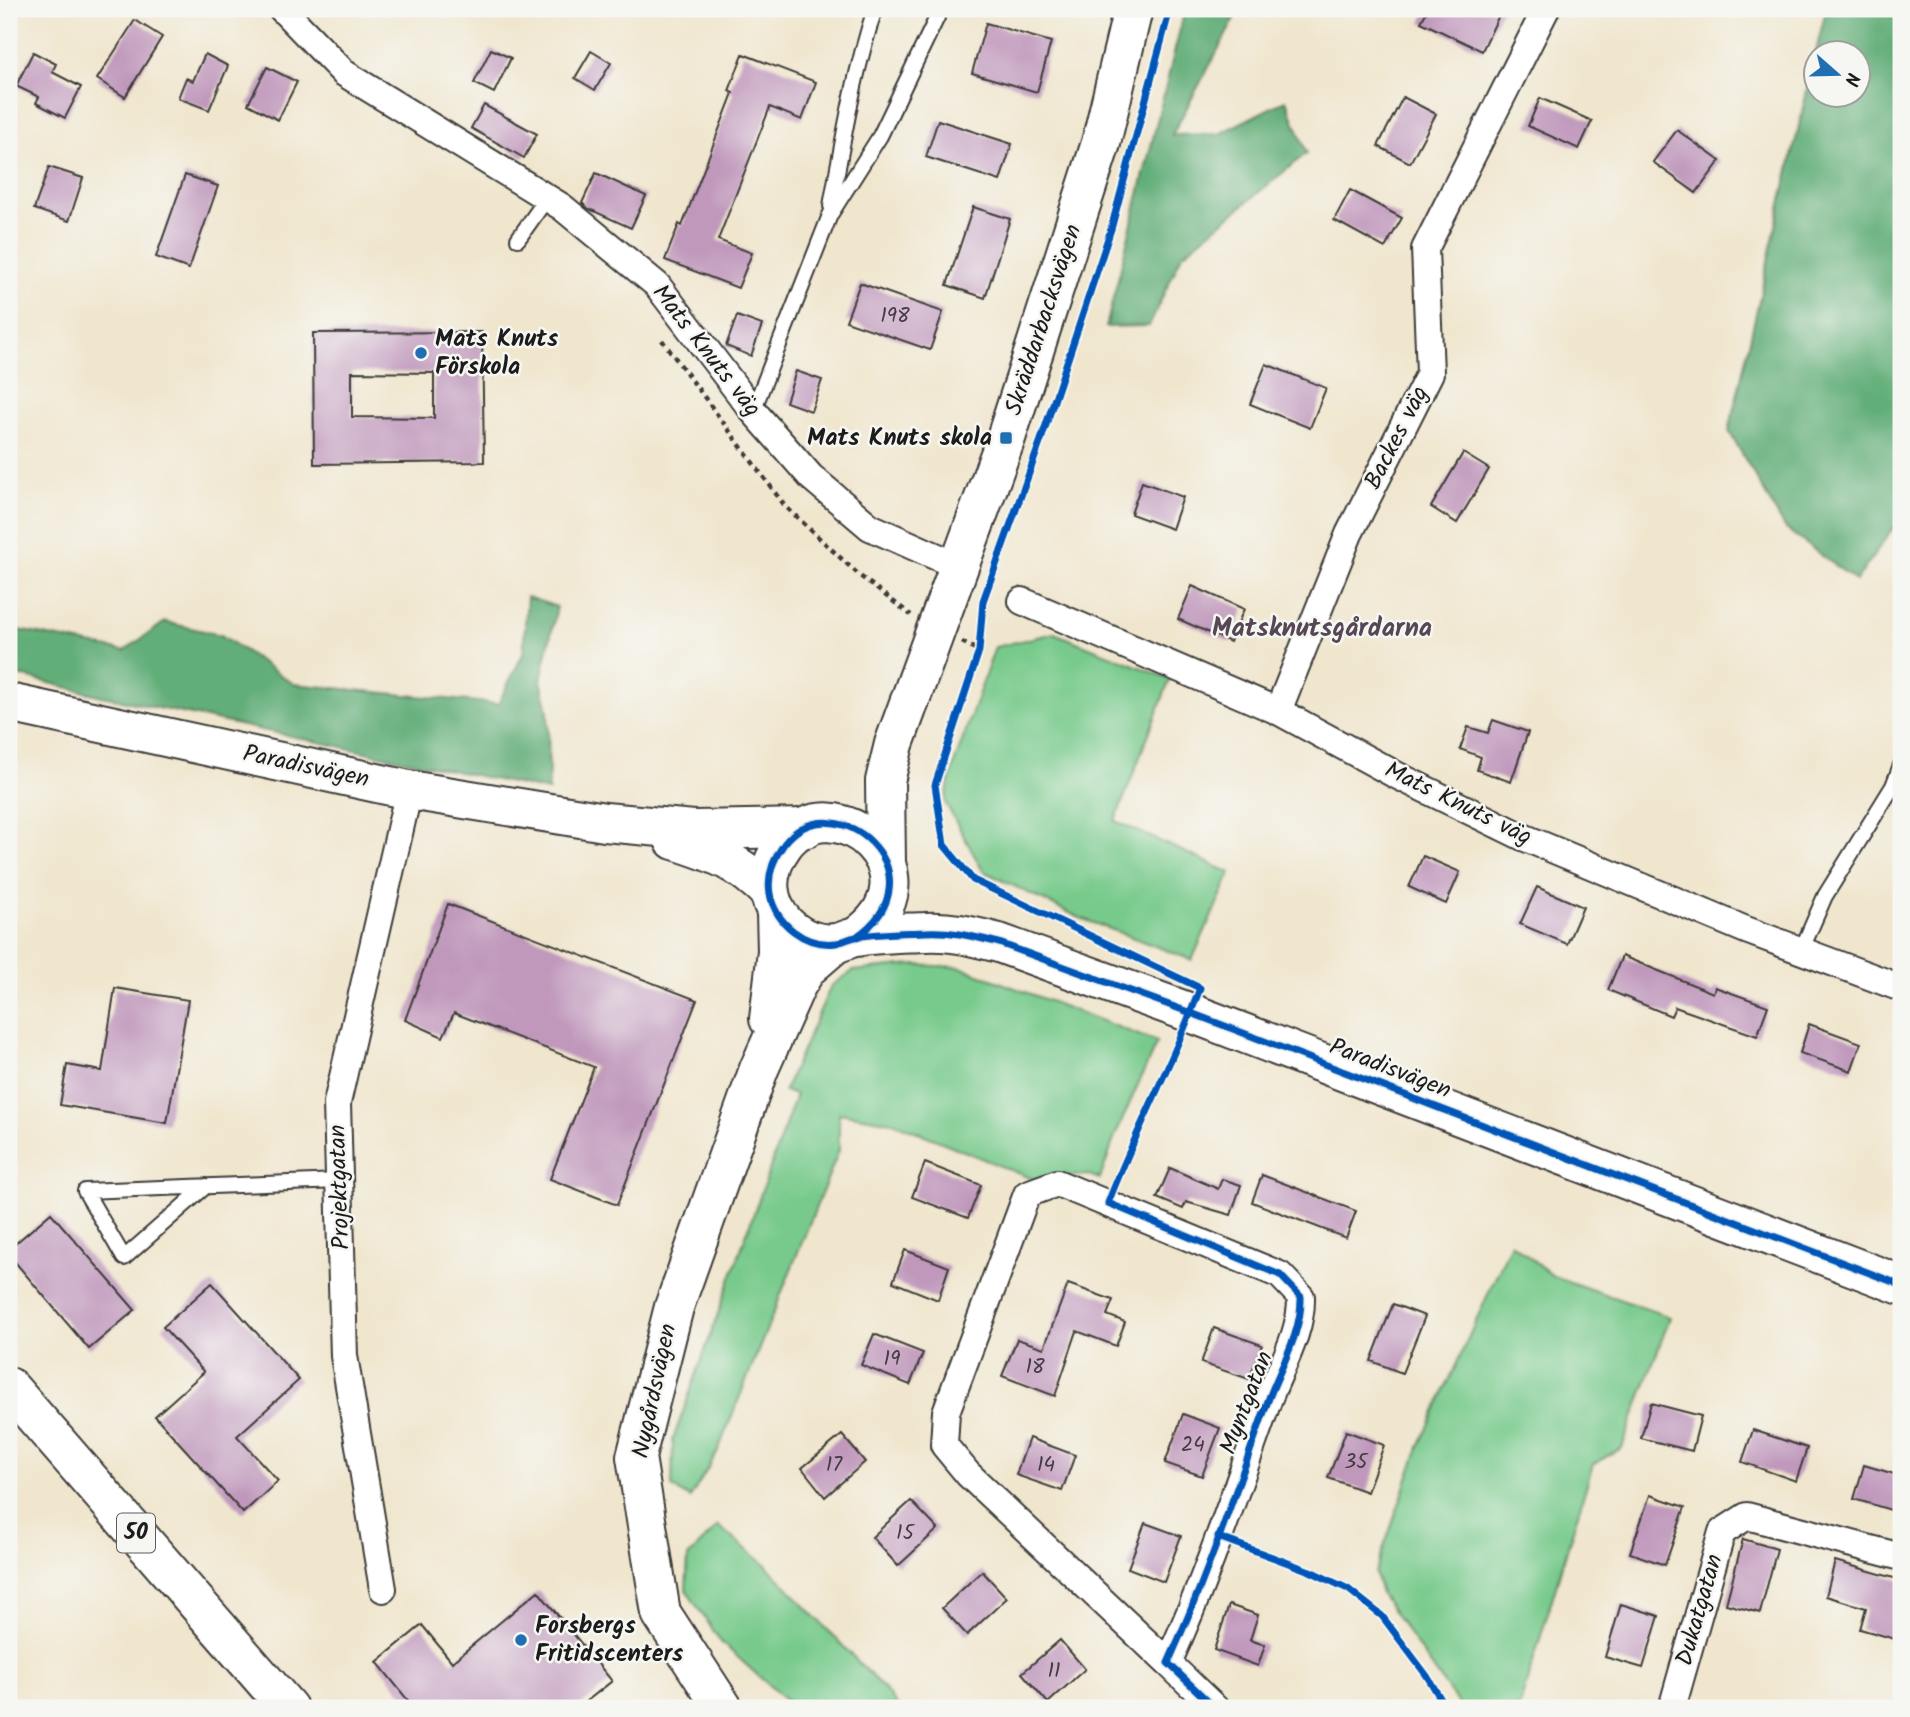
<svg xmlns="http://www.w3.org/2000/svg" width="1910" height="1717" viewBox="0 0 1910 1717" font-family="Kalam,sans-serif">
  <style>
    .green { fill: #78ca8c; stroke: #4a7354; stroke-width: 2 }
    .forest { fill: #62ae78; stroke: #3f654a; stroke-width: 2 }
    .building { fill: #c098bc; fill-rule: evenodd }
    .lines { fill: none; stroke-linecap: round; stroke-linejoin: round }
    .lane-casing { stroke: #3c3a37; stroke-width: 18 }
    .street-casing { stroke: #3c3a37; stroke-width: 30 }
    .secondary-casing { stroke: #3c3a37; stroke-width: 42 }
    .highway-casing { stroke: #3c3a37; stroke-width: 42 }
    .path { stroke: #3c3a37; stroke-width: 4.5; stroke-dasharray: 5 5; stroke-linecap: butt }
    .lane { stroke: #fff; stroke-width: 14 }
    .street { stroke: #fff; stroke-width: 26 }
    .secondary { stroke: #fff; stroke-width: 38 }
    .highway { stroke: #fff; stroke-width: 38 }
    .cycleway-casing { stroke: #f6f6f2; stroke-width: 11 }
    .cycleway { stroke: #0057b8; stroke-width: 7 }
    .poi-dot { fill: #1f6fb2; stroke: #f6f6f2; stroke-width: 2.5 }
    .labels { text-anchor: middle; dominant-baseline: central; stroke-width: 5; stroke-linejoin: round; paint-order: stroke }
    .number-label { font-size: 21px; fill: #453b44 }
    .shield { fill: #f6f6f2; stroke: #5d5d5c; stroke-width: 2 }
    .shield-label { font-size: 23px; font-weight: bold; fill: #1c1c1c }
    .street-label { font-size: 24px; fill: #1c1c1c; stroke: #f6f6f2 }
    .poi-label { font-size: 24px; font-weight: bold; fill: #1c1c1c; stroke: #f6f6f2; text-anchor: start }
    .neighbourhood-label { font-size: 26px; font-weight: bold; fill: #554754; stroke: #f6f6f2 }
  </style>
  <rect width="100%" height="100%" fill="#f6f6f2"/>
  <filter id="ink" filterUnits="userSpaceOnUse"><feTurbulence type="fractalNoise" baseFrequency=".0143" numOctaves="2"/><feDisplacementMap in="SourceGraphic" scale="14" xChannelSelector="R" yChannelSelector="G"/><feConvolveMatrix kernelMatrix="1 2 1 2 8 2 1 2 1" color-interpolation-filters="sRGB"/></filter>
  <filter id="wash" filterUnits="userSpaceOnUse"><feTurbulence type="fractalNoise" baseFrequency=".00686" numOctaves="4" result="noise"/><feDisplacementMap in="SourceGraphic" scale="28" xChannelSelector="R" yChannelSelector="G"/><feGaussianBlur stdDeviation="1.57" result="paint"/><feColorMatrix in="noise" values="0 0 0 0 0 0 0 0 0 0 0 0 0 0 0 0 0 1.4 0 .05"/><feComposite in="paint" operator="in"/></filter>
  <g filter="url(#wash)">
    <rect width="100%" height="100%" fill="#f0e6ce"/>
    <g class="green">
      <path d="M 1054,633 L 1170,679 L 1115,821 L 1231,873 L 1192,960 L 1078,917 L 983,871 L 945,802 L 951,773 L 995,647 Z"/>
      <path d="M 912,965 L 960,967 L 1157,1042 L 1115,1136 L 1100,1179 L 1089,1175 L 1032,1179 L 893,1122 L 839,1113 L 839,1150 L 717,1453 L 690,1498 L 672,1487 L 673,1440 L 796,1095 L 784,1091 L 831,986 L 853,971 Z"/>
      <path d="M 1511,1243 L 1553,1276 L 1670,1317 L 1622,1448 L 1593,1464 L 1519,1708 L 1461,1708 L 1381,1594 L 1375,1573 L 1419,1447 Z"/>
      <path d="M 718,1526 L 767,1566 L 883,1688 L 899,1708 L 794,1708 L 721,1642 L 686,1590 L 688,1557 Z"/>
    </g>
    <g class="forest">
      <path d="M 1185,9 L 1240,9 L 1172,135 L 1219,134 L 1286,100 L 1307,153 L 1182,255 L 1149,326 L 1106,327 Z"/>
      <path d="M 1826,9 L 1901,9 L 1901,530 L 1893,528 L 1856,581 L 1785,528 L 1729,431 L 1815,56 L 1815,94 L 1857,94 L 1857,52 L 1816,52 Z"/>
      <path d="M 527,597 L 557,607 L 541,680 L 548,711 L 549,791 L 102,696 L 9,673 L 9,628 L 124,651 L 165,622 L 221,635 L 294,684 L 498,704 L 523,654 Z"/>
    </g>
    <g id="blocks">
      <g class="building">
        <path d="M 1428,9 L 1502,9 L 1482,51 L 1421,22 Z"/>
        <path d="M 135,20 L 162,37 L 125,97 L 97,79 Z"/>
        <path d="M 986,23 L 1051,42 L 1037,92 L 972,73 Z"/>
        <path d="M 491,49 L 511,58 L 494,93 L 474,83 Z"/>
        <path d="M 591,51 L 611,63 L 595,90 L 575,78 Z"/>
        <path d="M 33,52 L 56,64 L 52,72 L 81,87 L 65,118 L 36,103 L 39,97 L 16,86 Z"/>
        <path d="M 205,54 L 228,66 L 209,110 L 178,98 L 186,78 L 193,81 Z"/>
        <path d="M 743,54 L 816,82 L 802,120 L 770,107 L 718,240 L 752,253 L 738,288 L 665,260 L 679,224 L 682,226 L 733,93 L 729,91 Z"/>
        <path d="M 267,67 L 297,82 L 278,120 L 248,104 Z"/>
        <path d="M 1403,97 L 1436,114 L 1410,163 L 1378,146 Z"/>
        <path d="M 1540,98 L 1592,121 L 1579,149 L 1528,126 Z"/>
        <path d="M 484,105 L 537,134 L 524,158 L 471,128 Z"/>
        <path d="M 938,120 L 1012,144 L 1000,181 L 926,157 Z"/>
        <path d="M 1677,130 L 1720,161 L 1696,193 L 1653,162 Z"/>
        <path d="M 49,167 L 83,178 L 69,221 L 34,209 Z"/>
        <path d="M 596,173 L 646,196 L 631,228 L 589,209 L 582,203 Z"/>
        <path d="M 185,175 L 218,186 L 189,269 L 156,257 Z"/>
        <path d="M 1350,190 L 1402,218 L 1385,248 L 1334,220 Z"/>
        <path d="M 973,207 L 1010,219 L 985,298 L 947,285 Z"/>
        <path d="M 860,283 L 943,312 L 930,350 L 846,321 Z"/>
        <path d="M 737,316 L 762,325 L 751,356 L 726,346 Z"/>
        <path d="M 482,332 L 484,462 L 314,464 L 313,333 ZM 352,372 L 434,373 L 434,418 L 352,417 Z"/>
        <path d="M 1266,364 L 1326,388 L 1310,428 L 1250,404 Z"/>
        <path d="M 796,371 L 822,380 L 811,411 L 786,402 Z"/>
        <path d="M 1463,453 L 1489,469 L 1457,523 L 1431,507 Z"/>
        <path d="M 1142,482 L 1183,497 L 1172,529 L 1131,514 Z"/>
        <path d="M 1192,586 L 1244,609 L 1230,642 L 1178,619 Z"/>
        <path d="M 1493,720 L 1528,732 L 1511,782 L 1477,770 L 1481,757 L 1460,749 L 1468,727 L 1488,733 Z"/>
        <path d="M 1423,856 L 1460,872 L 1446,904 L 1409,887 Z"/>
        <path d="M 1537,887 L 1583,907 L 1567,944 L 1520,924 Z"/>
        <path d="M 448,904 L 697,1000 L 617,1205 L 550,1179 L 594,1067 L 454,1013 L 443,1037 L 405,1020 Z"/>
        <path d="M 1622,956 L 1713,993 L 1715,987 L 1768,1006 L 1757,1036 L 1675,1007 L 1671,1016 L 1608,990 Z"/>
        <path d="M 115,988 L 188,1000 L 167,1123 L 60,1105 L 67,1065 L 102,1071 Z"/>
        <path d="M 1809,1024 L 1861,1043 L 1851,1071 L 1800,1053 Z"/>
        <path d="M 925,1163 L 981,1185 L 968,1218 L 912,1197 Z"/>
        <path d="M 1170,1168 L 1218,1189 L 1222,1179 L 1241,1185 L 1231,1215 L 1186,1202 L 1183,1209 L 1157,1198 Z"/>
        <path d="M 1262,1175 L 1356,1211 L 1346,1238 L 1252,1202 Z"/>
        <path d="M 51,1213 L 135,1310 L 89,1349 L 9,1255 L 9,1249 Z"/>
        <path d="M 905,1250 L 949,1267 L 938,1300 L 893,1282 Z"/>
        <path d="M 212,1283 L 299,1380 L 237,1436 L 278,1481 L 243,1513 L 155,1416 L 204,1372 L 163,1327 Z"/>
        <path d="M 1068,1284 L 1113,1300 L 1107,1315 L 1125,1322 L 1116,1346 L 1077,1331 L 1055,1396 L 1002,1376 L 1017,1339 L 1044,1348 Z"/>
        <path d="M 1393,1304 L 1425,1316 L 1402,1373 L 1371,1361 Z"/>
        <path d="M 1214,1328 L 1262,1345 L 1249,1379 L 1201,1363 Z"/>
        <path d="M 874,1334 L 923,1353 L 910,1385 L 861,1365 Z"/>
        <path d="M 1651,1403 L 1701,1416 L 1692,1451 L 1641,1438 Z"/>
        <path d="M 1183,1414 L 1220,1428 L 1202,1476 L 1165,1463 Z"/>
        <path d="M 1753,1430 L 1807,1448 L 1796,1481 L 1742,1462 Z"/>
        <path d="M 1346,1431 L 1384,1445 L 1367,1492 L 1328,1478 Z"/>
        <path d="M 842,1435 L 865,1462 L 825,1497 L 802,1468 Z"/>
        <path d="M 1029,1438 L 1075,1455 L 1062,1491 L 1016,1475 Z"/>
        <path d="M 1864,1465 L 1901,1476 L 1901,1513 L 1854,1499 Z"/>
        <path d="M 1650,1495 L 1685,1507 L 1665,1565 L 1630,1553 Z"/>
        <path d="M 911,1501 L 938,1529 L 898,1566 L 872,1537 Z"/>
        <path d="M 1145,1523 L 1181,1536 L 1164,1582 L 1128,1568 Z"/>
        <path d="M 1743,1539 L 1777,1549 L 1760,1613 L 1726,1604 Z"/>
        <path d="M 1835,1561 L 1901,1580 L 1901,1618 L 1895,1639 L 1860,1629 L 1866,1608 L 1826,1596 Z"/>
        <path d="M 982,1571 L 1007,1598 L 967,1635 L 942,1608 Z"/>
        <path d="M 538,1591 L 612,1681 L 578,1708 L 414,1708 L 377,1662 L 422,1625 L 452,1662 Z"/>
        <path d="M 1621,1604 L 1659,1616 L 1643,1668 L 1605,1657 Z"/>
        <path d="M 1229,1605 L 1258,1615 L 1250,1640 L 1265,1645 L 1258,1666 L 1214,1650 Z"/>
        <path d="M 1060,1640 L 1085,1669 L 1048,1703 L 1022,1673 Z"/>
      </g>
    </g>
  </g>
  <g filter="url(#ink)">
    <use href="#blocks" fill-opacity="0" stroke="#3c3a37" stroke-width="2"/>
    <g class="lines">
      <g class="lane-casing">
        <g id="lane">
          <path d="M 831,206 C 843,140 854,73 875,9"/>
          <path d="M 518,239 L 547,198"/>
          <path d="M 753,411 L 830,215 L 880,136 L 941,9"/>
          <path d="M 1801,951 L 1825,896 L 1893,786 L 1901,765"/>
          <path d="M 206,1186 L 124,1258 L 85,1191 L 339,1181"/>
        </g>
      </g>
      <g class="street-casing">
        <g id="street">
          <path d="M 282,9 L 344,73 L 562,207 L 657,285 L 753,411 L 811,477 L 870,527 L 960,567"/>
          <path d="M 1022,601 L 1278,711 L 1396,775 L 1523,837 L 1746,930 L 1901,988"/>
          <path d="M 1278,711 L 1349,534 L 1430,373 L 1425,249 L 1546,9"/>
          <path d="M 383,1589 L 344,1356 L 337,1103 L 409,790"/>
          <path d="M 1168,1663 L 968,1474 L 944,1445 L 946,1412 L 1027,1194 L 1057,1183 L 1280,1275 L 1301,1297 C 1302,1332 1281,1366 1269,1398 C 1237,1487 1207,1577 1168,1663 L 1215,1708"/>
          <path d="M 1672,1708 L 1722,1532 L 1747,1516 L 1901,1557"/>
        </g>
      </g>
      <g class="secondary-casing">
        <g id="secondary">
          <path d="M 9,703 L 409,790 L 605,822 L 694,830 L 806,828"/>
          <path d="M 674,840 C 716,853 739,862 770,893"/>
          <path d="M 886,863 L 885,781 L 894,744 L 1006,438 L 1101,143 L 1133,9"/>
          <path d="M 856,937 C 945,875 834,779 784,844 C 773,859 767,876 770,894 C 776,924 805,947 836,943 C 843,942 849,938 856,937 C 878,933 903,933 925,932 C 950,930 975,937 999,943 L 1191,1013 L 1901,1285"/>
          <path d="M 769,1019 L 777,951 L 776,912"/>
          <path d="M 723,1708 L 661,1613 L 636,1457 L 674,1307 L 759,1069 L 796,986 L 807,968 L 836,943"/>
        </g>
      </g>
      <g class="highway-casing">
        <path id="highway" d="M 9,1387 L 288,1708"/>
      </g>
      <g class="path">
        <path d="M 662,340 L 785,506 L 860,576 L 911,615"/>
        <path d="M 962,642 L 979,651"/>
      </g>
      <use href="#lane" class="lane"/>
      <use href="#street" class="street"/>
      <use href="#secondary" class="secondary"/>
      <use href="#highway" class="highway"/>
      <g class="cycleway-casing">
        <g id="cycleway">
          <path d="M 1170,9 L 1111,229 L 1041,440 L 983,601 L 979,651 L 935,785 L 944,845 L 973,880 L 1200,988 C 1174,1061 1136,1130 1108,1203 L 1280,1275 L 1301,1297 C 1302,1332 1281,1366 1269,1398 C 1237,1487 1207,1577 1168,1663 L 1215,1708"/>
          <path d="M 856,937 C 945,875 834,779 784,844 C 773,859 767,876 770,894 C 776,924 805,947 836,943 C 843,942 849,938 856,937 C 878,933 903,933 925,932 C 950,930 975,937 999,943 L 1191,1013 L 1901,1285"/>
          <path d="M 1218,1537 L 1310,1571 L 1348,1589 L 1382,1616 L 1427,1676 L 1446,1708"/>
        </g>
      </g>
      <use href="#cycleway" class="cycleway"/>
    </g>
  </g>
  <g class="poi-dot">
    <circle cx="421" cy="353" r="7"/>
    <rect x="999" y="431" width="14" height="14" rx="3.5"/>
    <circle cx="521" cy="1640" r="7"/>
  </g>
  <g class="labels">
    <g class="number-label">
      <text x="895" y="316">198</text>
      <text x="892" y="1359">19</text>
      <text x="1035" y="1367">18</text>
      <text x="1193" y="1445">24</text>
      <text x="1356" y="1462">35</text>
      <text x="834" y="1465">17</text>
      <text x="1046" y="1465">14</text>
      <text x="905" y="1533">15</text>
      <text x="1054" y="1671">11</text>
    </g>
    <rect class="shield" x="117" y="1513.5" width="38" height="39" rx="5"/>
    <g class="shield-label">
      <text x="136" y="1533">50</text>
    </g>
    <g class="street-label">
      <text transform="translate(1044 320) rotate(-72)">Skräddarbacksvägen</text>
      <text transform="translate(706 351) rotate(52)">Mats Knuts väg</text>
      <text transform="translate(1397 438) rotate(-63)">Backes väg</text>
      <text transform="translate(306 767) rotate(12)">Paradisvägen</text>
      <text transform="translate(1458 804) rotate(26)">Mats Knuts väg</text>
      <text transform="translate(1390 1069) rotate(21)">Paradisvägen</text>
      <text transform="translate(340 1187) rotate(-92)">Projektgatan</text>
      <text transform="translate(655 1391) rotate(-78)">Nygårdsvägen</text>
      <text transform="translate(1247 1403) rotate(-69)">Myntgatan</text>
      <text transform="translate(1700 1610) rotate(-74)">Dukatgatan</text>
    </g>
    <g class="poi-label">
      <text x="435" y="339">Mats Knuts<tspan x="435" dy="28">Förskola</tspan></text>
      <text x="992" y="438" text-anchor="end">Mats Knuts skola</text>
      <text x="535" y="1626">Forsbergs<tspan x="535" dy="28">Fritidscenters</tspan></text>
    </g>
    <g class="neighbourhood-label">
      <text x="1322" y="629">Matsknutsgårdarna</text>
    </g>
  </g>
  <rect width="1910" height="1717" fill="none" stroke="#f6f6f2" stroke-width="35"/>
  <g transform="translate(1837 74) rotate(110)"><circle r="33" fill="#f6f6f2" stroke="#9f9f9c" stroke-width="2"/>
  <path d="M0-5L12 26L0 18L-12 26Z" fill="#1f6fb2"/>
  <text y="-10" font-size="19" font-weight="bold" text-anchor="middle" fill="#1c1c1c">N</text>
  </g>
</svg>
